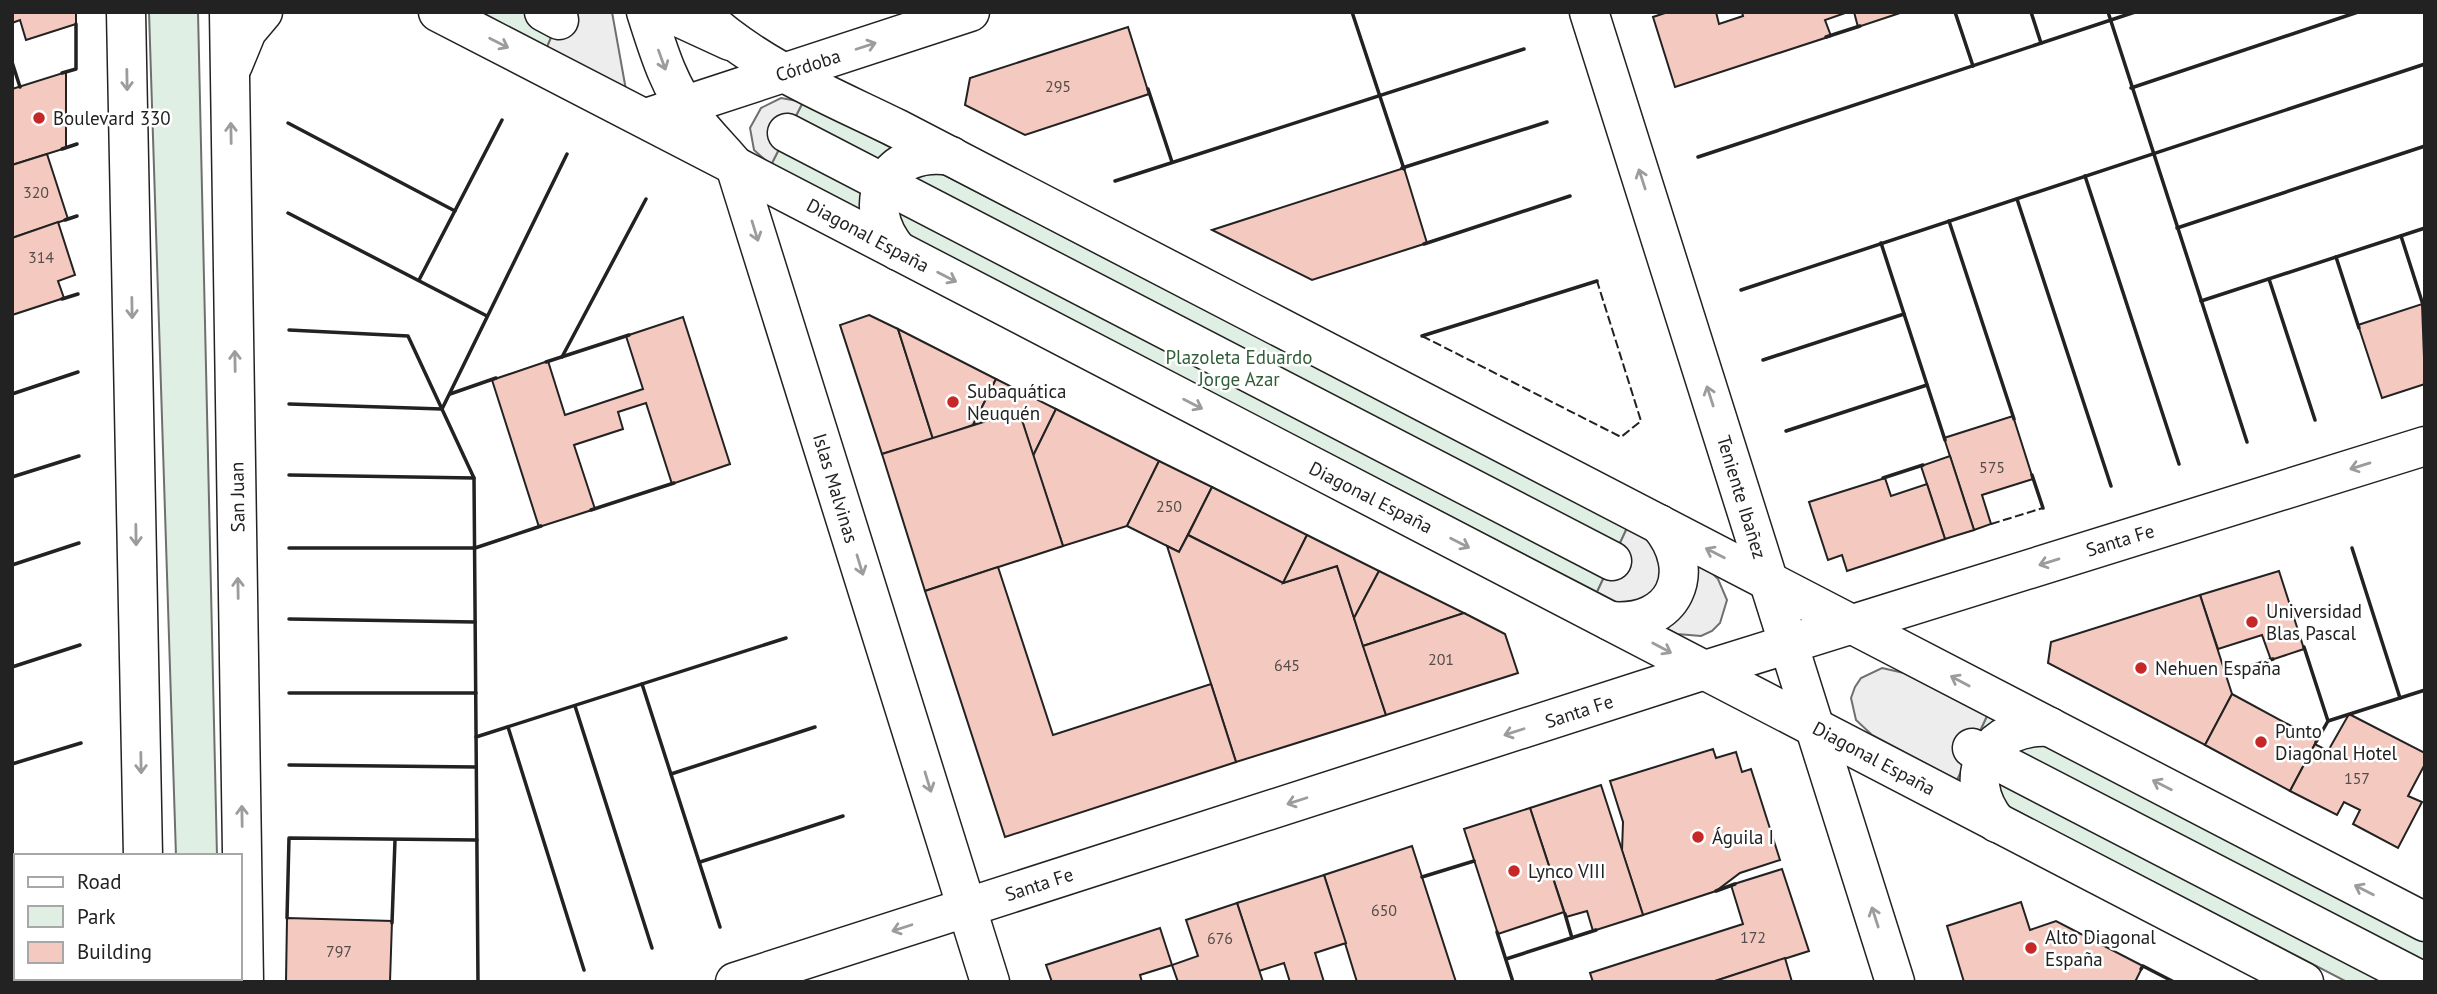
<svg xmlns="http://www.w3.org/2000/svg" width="2437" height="994" viewBox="0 0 2437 994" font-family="'PT Sans',sans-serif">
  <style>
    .green { fill: #e0efe3; stroke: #6f6f6f; stroke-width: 2 }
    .parking { fill: #ededed; stroke: #6f6f6f; stroke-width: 2 }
    .building { fill: #f3c9c0; stroke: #222; stroke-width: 2 }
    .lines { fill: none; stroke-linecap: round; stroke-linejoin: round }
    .minor-casing { stroke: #222; stroke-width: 41 }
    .major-casing { stroke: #222; stroke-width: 41 }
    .minor { stroke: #fff; stroke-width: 38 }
    .major { stroke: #fff; stroke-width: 38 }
    .fence { stroke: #222; stroke-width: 2; stroke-dasharray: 9 3.5; stroke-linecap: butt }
    .wall { stroke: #222; stroke-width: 3.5 }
    .oneway { stroke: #9c9c9c }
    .poi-dot { fill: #c62828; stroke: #fff; stroke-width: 2.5 }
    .labels { text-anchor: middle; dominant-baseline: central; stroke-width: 5; stroke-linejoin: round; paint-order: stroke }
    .number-label { font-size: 16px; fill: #564c4a }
    .street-label { font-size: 19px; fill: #222; stroke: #fff }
    .poi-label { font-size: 19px; fill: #222; stroke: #fff; text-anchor: start }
    .park-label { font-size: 19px; fill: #2f5e38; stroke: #fff }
  </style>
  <rect width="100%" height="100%" fill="#fff"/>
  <g class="green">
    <path d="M 149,12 L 198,12 L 217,856 L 176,856 Z"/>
    <path d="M 481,12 L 562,12 L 547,47 Z"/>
    <path d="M 803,102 L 1627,528 L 1597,592 L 771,165 Z"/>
    <path d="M 1987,716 L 2425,942 L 2425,982 L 2347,982 L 1957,780 Z"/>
  </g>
  <g class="parking">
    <path d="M 562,12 L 612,12 L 626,90 L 547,47 Z"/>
    <path d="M 781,98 L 803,102 L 771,165 L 754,150 L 750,128 L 761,108 Z"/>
    <path d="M 1627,528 L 1710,571 L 1718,579 L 1727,600 L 1720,623 L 1712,631 L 1701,636 L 1677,634 L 1597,592 Z"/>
    <path d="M 1882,668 L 1904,673 L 1987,716 L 1957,780 L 1872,735 L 1856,720 L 1851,698 L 1855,687 L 1861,678 Z"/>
  </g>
  <g class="building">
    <path d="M 12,12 L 76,12 L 76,24 L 26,40 L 20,20 L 12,23 Z"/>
    <path d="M 1668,12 L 1716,12 L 1719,24 L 1743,16 L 1742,12 L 1848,12 L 1825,20 L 1831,36 L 1675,87 L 1653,17 Z"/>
    <path d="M 1854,12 L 1903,12 L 1858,27 Z"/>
    <path d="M 1128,27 L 1149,94 L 1025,135 L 965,105 L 970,78 Z"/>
    <path d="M 66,72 L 66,148 L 12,165 L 12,89 Z"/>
    <path d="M 47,154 L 68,219 L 12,238 L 12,165 Z"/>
    <path d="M 1404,168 L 1427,243 L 1312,280 L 1212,230 Z"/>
    <path d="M 58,222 L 75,275 L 58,281 L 64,298 L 12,315 L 12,238 Z"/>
    <path d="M 2422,304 L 2425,384 L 2382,398 L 2358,325 Z"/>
    <path d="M 869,315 L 898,329 L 933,439 L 882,454 L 840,325 Z"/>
    <path d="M 683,317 L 730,464 L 672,484 L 646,403 L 618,412 L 623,429 L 574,445 L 595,509 L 539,527 L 492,380 L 548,361 L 565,415 L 643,389 L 626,336 Z"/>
    <path d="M 898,329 L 996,379 L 973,425 L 933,439 Z"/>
    <path d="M 996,379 L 1056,409 L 1033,456 L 1019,411 L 973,425 Z"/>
    <path d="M 1056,409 L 1159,461 L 1127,526 L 1063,546 L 1033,456 Z"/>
    <path d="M 1019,411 L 1063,546 L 925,591 L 882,454 Z"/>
    <path d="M 2013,416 L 2033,479 L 1982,495 L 1991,524 L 1974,530 L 1944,438 Z"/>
    <path d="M 1950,456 L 1974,530 L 1945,539 L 1921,466 Z"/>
    <path d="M 1159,461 L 1212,487 L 1179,552 L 1127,526 Z"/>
    <path d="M 1885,478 L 1891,496 L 1927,484 L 1945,539 L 1847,571 L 1842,555 L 1828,560 L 1809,502 Z"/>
    <path d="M 1212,487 L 1307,535 L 1283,583 L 1188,535 Z"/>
    <path d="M 1188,535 L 1283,583 L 1337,566 L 1386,715 L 1236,762 L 1167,546 L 1179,552 Z"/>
    <path d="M 1307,535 L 1379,571 L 1354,618 L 1337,566 L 1283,583 Z"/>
    <path d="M 998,567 L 1053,735 L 1211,684 L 1236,762 L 1005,837 L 925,591 Z"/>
    <path d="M 1379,571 L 1464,613 L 1363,646 L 1354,618 Z"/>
    <path d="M 2279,571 L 2304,649 L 2271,660 L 2262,635 L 2218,649 L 2200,595 Z"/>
    <path d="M 2200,595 L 2232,694 L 2205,745 L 2048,663 L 2051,642 Z"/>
    <path d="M 1464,613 L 1505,634 L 1518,673 L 1386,715 L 1363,646 Z"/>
    <path d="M 2232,694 L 2317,740 L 2290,791 L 2205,745 Z"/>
    <path d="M 2349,714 L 2425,753 L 2425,764 L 2408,796 L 2422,802 L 2398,848 L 2353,824 L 2360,810 L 2344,802 L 2337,815 L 2290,791 L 2315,744 L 2328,751 Z"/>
    <path d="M 1713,749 L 1716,758 L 1736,752 L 1742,772 L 1751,769 L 1780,860 L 1740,873 L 1716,891 L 1643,915 L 1622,851 L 1623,822 L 1610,781 Z"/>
    <path d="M 1601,785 L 1643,915 L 1593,931 L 1587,911 L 1566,917 L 1530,808 Z"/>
    <path d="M 1530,808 L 1564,912 L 1498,934 L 1464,829 Z"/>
    <path d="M 1412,846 L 1456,982 L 1357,982 L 1324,875 Z"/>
    <path d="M 1782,869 L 1809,951 L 1712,982 L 1593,982 L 1590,973 L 1743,924 L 1731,885 Z"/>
    <path d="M 1324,875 L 1346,943 L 1315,953 L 1324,982 L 1290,982 L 1284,963 L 1259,971 L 1237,903 Z"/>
    <path d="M 2021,902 L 2030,930 L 2056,921 L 2143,966 L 2135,982 L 1964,982 L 1947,926 Z"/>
    <path d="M 1237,903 L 1263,982 L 1178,982 L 1172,965 L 1198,956 L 1186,920 Z"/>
    <path d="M 287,918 L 392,921 L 390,982 L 286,982 Z"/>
    <path d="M 1160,928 L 1172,965 L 1140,975 L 1142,982 L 1052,982 L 1046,965 Z"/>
    <path d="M 1785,958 L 1792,982 L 1712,982 Z"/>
  </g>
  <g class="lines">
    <g class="minor-casing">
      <g id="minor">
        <path d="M 126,12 L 143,856"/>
        <path d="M 229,12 L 244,982"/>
        <path d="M 438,12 L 732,164"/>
        <path d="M 544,12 L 559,20"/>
        <path d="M 667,12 L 730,41"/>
        <path d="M 1589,12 L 1895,982"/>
        <path d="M 233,65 L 247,31 L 263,12"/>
        <path d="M 646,118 L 970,12"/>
        <path d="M 787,133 L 1612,561"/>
        <path d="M 1972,748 L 2424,982"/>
        <path d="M 145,978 L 146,982"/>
        <path d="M 735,982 L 1705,670 L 2425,446"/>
      </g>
    </g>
    <g class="major-casing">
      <g id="major">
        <path d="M 646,12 C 658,49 668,85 692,116 C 705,134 721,149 735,166 L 990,982"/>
        <path d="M 699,12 C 755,66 829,95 898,129 L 2425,922"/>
        <path d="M 735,166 L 2304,982"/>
        <path d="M 898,251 C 856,202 888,146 951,156"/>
        <path d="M 1610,621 C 1674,627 1700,572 1659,524"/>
        <path d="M 1997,823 C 1957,774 1991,723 2050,727"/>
      </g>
    </g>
    <use href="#minor" class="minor"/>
    <use href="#major" class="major"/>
    <g class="fence">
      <path d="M 1422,336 L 1621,437 L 1641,421 L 1597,281"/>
      <path d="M 1991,524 L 2043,508"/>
    </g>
    <g class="wall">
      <path d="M 1352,12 L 1404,169"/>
      <path d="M 1955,12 L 1973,66"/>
      <path d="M 2031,12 L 2041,43"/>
      <path d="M 2108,12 L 2247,442"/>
      <path d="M 1826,37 L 1860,26"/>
      <path d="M 12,62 L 20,87"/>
      <path d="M 62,73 L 76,69 L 76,24"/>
      <path d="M 2131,88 L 2358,12"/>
      <path d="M 1148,89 L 1172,162"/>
      <path d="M 288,123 L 455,211"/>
      <path d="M 62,149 L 77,144"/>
      <path d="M 1698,157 L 2135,12"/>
      <path d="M 1402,168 L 1547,122"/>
      <path d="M 2085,176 L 2179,464"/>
      <path d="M 1115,181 L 1524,49"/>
      <path d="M 2017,199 L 2111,486"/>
      <path d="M 288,213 L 487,316"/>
      <path d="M 65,220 L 77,216"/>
      <path d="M 1949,221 L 2014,419"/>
      <path d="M 2177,228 L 2425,146"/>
      <path d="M 2401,236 L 2425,311"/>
      <path d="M 1881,243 L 1945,440"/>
      <path d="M 1424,244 L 1570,196"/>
      <path d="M 2336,257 L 2359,328"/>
      <path d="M 2269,279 L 2315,420"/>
      <path d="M 419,280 L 502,120"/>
      <path d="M 1741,290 L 2425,64"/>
      <path d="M 62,299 L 78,294"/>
      <path d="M 2201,301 L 2425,228"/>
      <path d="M 289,330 L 408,336 L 474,478 L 478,982"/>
      <path d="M 1422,336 L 1597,281"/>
      <path d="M 562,357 L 646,199"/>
      <path d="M 1763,360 L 1904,314"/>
      <path d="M 546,362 L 629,335"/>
      <path d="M 12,394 L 78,372"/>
      <path d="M 450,394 L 496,378"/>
      <path d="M 289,404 L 442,409 L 567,154"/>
      <path d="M 1786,431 L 1927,385"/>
      <path d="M 289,475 L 474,478"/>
      <path d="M 2032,475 L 2043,508"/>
      <path d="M 12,477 L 79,456"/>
      <path d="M 1883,478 L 1923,465"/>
      <path d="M 591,510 L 674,483"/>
      <path d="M 289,548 L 475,548 L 541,526"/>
      <path d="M 2352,548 L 2400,698"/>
      <path d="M 12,565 L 79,543"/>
      <path d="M 289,619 L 475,622"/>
      <path d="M 2304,647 L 2328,721 L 2316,742"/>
      <path d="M 12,667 L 80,645"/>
      <path d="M 2226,674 L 2273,659"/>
      <path d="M 642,684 L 720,927"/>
      <path d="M 289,693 L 476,693"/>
      <path d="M 575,706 L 652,948"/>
      <path d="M 2328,721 L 2425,690"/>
      <path d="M 508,727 L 584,970"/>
      <path d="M 476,737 L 786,638"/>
      <path d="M 12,764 L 81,743"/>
      <path d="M 289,765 L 476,767"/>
      <path d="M 671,774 L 815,727"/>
      <path d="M 700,862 L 843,816"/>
      <path d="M 1422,877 L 1474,861"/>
      <path d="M 12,879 L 16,878"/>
      <path d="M 1716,891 L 1735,884"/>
      <path d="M 1565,914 L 1572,938"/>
      <path d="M 287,918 L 289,838 L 477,840"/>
      <path d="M 392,923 L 395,840"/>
      <path d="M 1497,932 L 1513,982"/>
      <path d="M 12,954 L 16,953"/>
      <path d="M 1506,959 L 1596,930"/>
      <path d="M 2141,969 L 2143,966 L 2174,982"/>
    </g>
  </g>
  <defs><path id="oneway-shaft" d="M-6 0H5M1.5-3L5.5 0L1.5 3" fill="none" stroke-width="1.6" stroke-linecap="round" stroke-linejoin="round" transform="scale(1.75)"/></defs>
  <g class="oneway">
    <use href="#oneway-shaft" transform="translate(499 43) rotate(27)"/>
    <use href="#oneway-shaft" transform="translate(866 46) rotate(-18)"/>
    <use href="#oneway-shaft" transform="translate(662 60) rotate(70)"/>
    <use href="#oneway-shaft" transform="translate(127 80) rotate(89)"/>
    <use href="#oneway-shaft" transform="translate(231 133) rotate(-91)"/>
    <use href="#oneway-shaft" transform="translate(1642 179) rotate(-108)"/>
    <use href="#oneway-shaft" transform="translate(755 231) rotate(73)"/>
    <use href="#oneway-shaft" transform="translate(947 277) rotate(27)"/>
    <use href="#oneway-shaft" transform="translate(132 308) rotate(89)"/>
    <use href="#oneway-shaft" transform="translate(235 361) rotate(-91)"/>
    <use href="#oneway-shaft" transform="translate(1710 396) rotate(-108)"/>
    <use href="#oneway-shaft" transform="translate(1193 404) rotate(27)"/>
    <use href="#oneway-shaft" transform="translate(2360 466) rotate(163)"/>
    <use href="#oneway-shaft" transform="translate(136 535) rotate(89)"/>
    <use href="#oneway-shaft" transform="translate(1460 543) rotate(27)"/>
    <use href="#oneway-shaft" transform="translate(1715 553) rotate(-153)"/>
    <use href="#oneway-shaft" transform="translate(2049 562) rotate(163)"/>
    <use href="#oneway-shaft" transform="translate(860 565) rotate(73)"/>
    <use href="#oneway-shaft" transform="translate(238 588) rotate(-91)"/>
    <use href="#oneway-shaft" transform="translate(1662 648) rotate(28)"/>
    <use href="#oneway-shaft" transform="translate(1960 681) rotate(-152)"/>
    <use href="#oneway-shaft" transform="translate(1514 732) rotate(162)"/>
    <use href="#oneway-shaft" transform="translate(141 763) rotate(89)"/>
    <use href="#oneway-shaft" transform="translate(928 782) rotate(73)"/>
    <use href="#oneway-shaft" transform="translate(2162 785) rotate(-153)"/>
    <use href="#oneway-shaft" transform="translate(1297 801) rotate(162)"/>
    <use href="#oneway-shaft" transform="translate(242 816) rotate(-91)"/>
    <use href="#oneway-shaft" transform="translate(2364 890) rotate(-153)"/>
    <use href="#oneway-shaft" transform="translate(1875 917) rotate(-108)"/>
    <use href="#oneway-shaft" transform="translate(902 928) rotate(162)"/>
  </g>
  <g class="poi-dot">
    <circle cx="39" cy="118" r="7"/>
    <circle cx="953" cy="402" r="7"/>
    <circle cx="2252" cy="622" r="7"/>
    <circle cx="2141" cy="668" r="7"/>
    <circle cx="2261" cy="742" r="7"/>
    <circle cx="1698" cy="837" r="7"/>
    <circle cx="1514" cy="871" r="7"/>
    <circle cx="2031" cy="948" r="7"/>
  </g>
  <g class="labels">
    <g class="number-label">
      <text x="1058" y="86">295</text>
      <text x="36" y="192">320</text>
      <text x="41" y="257">314</text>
      <text x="1992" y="467">575</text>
      <text x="1169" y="506">250</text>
      <text x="1441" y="659">201</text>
      <text x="1287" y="665">645</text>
      <text x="2357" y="778">157</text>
      <text x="1384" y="910">650</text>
      <text x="1753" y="937">172</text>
      <text x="1220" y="938">676</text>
      <text x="339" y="951">797</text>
    </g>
    <g class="street-label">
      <text transform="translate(808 65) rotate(-18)">Córdoba</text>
      <text transform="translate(868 235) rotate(28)">Diagonal España</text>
      <text transform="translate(836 488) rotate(73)">Islas Malvinas</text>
      <text transform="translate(237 497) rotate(-91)">San Juan</text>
      <text transform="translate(1371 497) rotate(27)">Diagonal España</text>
      <text transform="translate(1742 497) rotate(73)">Teniente Ibañez</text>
      <text transform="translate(2120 540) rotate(-17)">Santa Fe</text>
      <text transform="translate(1579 711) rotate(-18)">Santa Fe</text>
      <text transform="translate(1874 758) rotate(28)">Diagonal España</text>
      <text transform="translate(1039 884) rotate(-18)">Santa Fe</text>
    </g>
    <g class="poi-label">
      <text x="53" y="118">Boulevard 330</text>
      <text x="967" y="391">Subaquática<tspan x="967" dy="22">Neuquén</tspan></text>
      <text x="2266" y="611">Universidad<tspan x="2266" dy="22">Blas Pascal</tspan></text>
      <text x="2155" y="668">Nehuen España</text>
      <text x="2275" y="731">Punto<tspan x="2275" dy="22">Diagonal Hotel</tspan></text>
      <text x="1712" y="837">Águila I</text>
      <text x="1528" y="871">Lynco VIII</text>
      <text x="2045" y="937">Alto Diagonal<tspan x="2045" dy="22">España</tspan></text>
    </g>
    <g class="park-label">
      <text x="1239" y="357">Plazoleta Eduardo<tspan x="1239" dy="22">Jorge Azar</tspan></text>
    </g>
  </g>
  <rect width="2437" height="994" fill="none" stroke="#222222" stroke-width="28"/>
  <rect x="14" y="854" width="228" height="126" fill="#ffffff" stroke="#a7a7a7" stroke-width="2"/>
  <rect x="28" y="877" width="35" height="10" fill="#ffffff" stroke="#a7a7a7" stroke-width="2"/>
  <text x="77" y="889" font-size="21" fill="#222222">Road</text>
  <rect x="28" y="906" width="35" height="21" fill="#e0efe3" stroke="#a7a7a7" stroke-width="2"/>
  <text x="77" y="924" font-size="21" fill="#222222">Park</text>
  <rect x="28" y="942" width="35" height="21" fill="#f3c9c0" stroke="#a7a7a7" stroke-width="2"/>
  <text x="77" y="959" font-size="21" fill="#222222">Building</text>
</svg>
